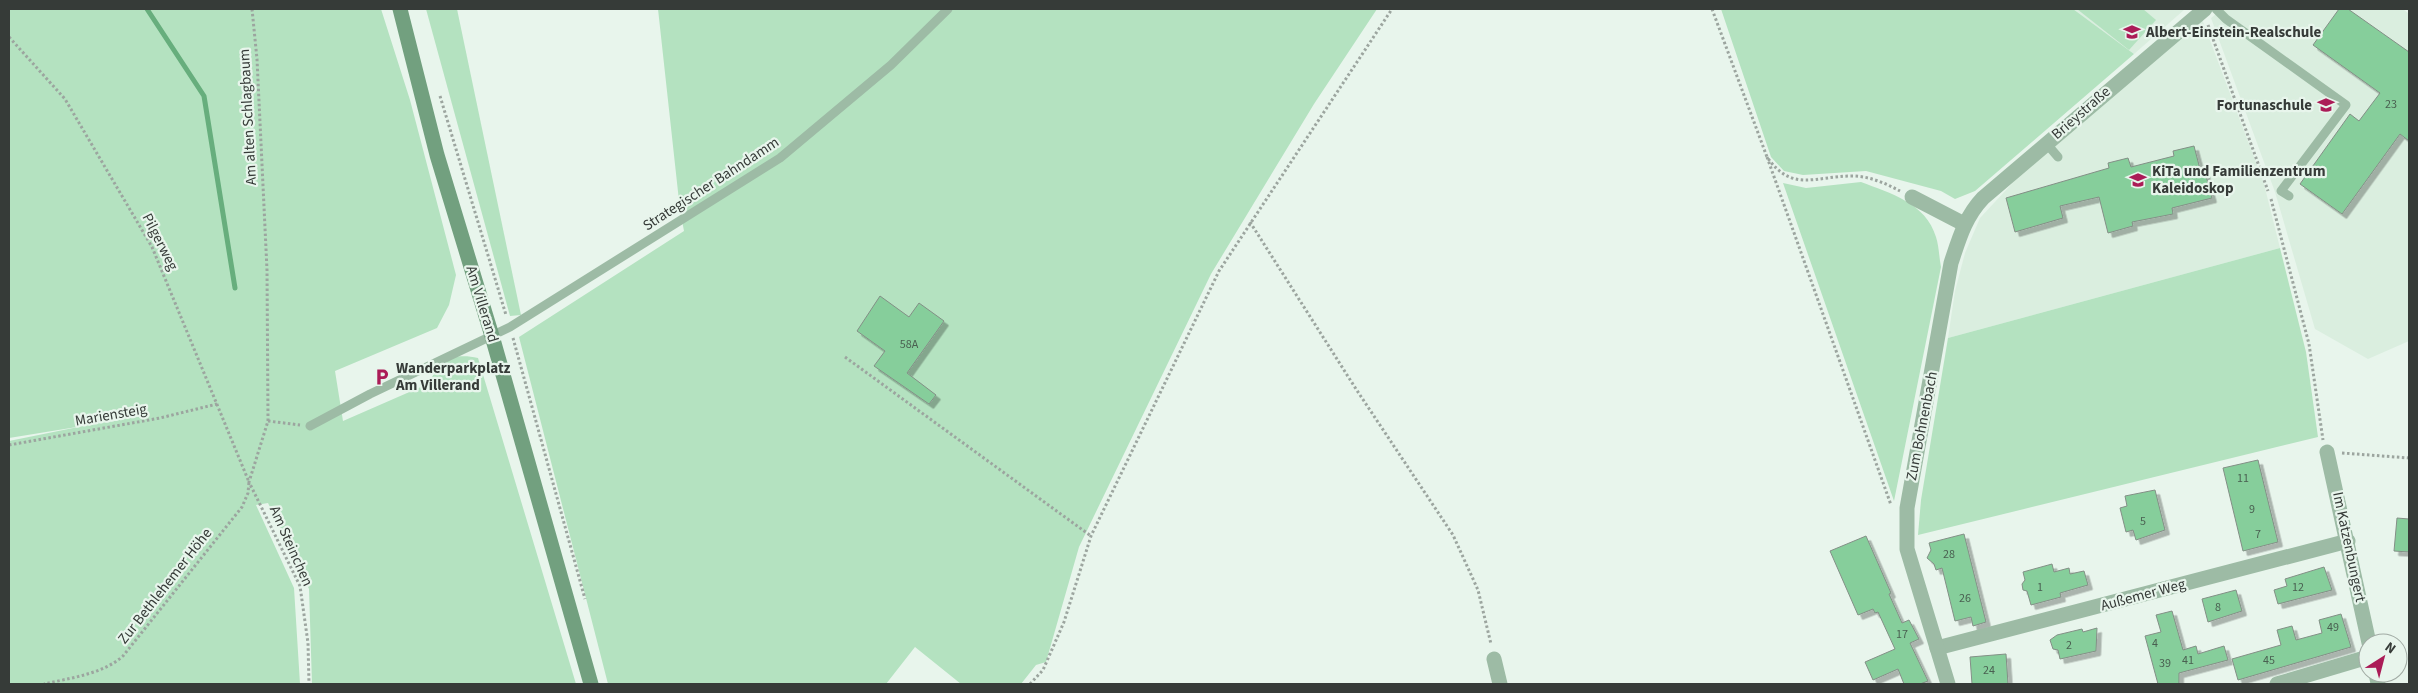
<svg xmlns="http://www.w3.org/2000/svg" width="2418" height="693" viewBox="0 0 2418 693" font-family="'Source Sans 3',sans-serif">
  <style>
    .built { fill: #daeedf }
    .green { fill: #b4e2c0 }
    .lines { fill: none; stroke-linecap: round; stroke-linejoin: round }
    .stream { stroke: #67ae7d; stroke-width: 5 }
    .building { fill: #86ce9b; stroke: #838f86; filter: url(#shadow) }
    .path { stroke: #9ca59f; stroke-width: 3; stroke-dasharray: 2.5 2.5; stroke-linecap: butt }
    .lane { stroke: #9dbba5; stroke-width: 9 }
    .street { stroke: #9dbba5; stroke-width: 15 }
    .secondary { stroke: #72a07f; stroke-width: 15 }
    .labels { text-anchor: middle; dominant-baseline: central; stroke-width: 4.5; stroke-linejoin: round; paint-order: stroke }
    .number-label { font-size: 12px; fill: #4a6051 }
    .poi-label { font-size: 15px; font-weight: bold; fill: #363b38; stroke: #e8f5ec; text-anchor: start }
    .street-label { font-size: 15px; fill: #363b38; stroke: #e8f5ec }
  </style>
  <defs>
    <filter id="shadow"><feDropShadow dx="4.5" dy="4.5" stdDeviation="0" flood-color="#0004"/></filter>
  </defs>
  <rect width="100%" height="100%" fill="#e8f5ec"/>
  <g class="built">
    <path d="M 2073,9 L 2185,9 L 2134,54 Z"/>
    <path d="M 2222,9 L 2403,9 L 2409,14 L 2409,341 L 2368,359 L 2315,329 L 2275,192 L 2211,18 Z"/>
    <path d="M 2202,19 L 2264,184 L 2280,248 L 1948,338 L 1955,291 L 1965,253 L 1980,218 L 2019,176 Z"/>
  </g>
  <g class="green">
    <path d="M 9,9 L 381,9 L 410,100 L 456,275 L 449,305 L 437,328 L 335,371 L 343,421 L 430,383 C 438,359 454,353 478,358 L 576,684 L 312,684 L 309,589 L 268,503 L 256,505 L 294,588 L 300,684 L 9,684 L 9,441 L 83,426 L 9,438 Z"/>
    <path d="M 426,9 L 457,9 L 521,315 L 510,316 Z"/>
    <path d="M 658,9 L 1377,9 L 1314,104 L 1211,274 L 1079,547 L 1046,662 L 1036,665 L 1021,684 L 961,684 L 915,647 L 886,684 L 608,684 L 519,337 L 684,231 L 680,210 Z"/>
    <path d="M 1721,9 L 2073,9 L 2134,54 L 1975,191 L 1955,199 L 1941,191 L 1866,171 L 1803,175 L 1784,171 L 1771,157 Z"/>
    <path d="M 2077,9 L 2143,9 L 2156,20 L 2129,50 Z"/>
    <path d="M 1861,182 C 1890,193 1926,203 1936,237 C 1939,246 1939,257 1941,267 L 1894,501 L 1783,183 L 1806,188 Z"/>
    <path d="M 2280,248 L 2306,352 L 2318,437 L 1918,535 L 1921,500 L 1948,338 Z"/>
  </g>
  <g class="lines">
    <path class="stream" d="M 147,9 L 204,96 L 235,288"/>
  </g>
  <g class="building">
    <path d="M 2339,9 L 2348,9 L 2409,52 L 2409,141 L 2400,134 L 2342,214 L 2300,184 L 2350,114 L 2359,121 L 2380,93 L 2313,45 Z"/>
    <path d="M 2194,146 L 2201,173 L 2205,172 L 2212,198 L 2172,208 L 2173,214 L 2132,222 L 2133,226 L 2108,233 L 2099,197 L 2060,206 L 2063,218 L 2015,232 L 2006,198 L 2109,168 L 2108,163 L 2128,158 L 2131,167 L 2174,156 L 2173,151 Z"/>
    <path d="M 880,296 L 909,317 L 919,303 L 944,321 L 907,373 L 936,395 L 929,404 L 874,366 L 885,351 L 857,331 Z"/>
    <path d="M 2258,460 L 2278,542 L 2243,551 L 2223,468 Z"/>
    <path d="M 2155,490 L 2165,530 L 2136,540 L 2133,530 L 2126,532 L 2120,508 L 2127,506 L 2125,496 Z"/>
    <path d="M 2397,518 L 2409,519 L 2409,552 L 2394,551 Z"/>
    <path d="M 1964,534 L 1986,622 L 1973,626 L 1971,617 L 1955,621 L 1942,568 L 1936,570 L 1934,564 L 1927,558 L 1931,550 L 1929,543 Z"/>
    <path d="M 1866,536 L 1891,593 L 1889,594 L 1902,623 L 1909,620 L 1919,639 L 1910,643 L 1928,681 L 1920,684 L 1904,684 L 1898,669 L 1873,680 L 1865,662 L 1895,649 L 1878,612 L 1875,613 L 1873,609 L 1858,615 L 1830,551 Z"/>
    <path d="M 2052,564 L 2054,572 L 2069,568 L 2070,574 L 2084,571 L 2088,585 L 2060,593 L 2061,597 L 2031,605 L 2027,591 L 2023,590 L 2022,584 L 2025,580 L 2023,572 Z"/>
    <path d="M 2324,567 L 2332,590 L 2278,604 L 2274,590 L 2287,586 L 2285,579 Z"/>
    <path d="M 2236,590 L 2242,611 L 2208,622 L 2202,599 Z"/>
    <path d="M 2172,611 L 2183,650 L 2196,646 L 2198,654 L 2224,646 L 2228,660 L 2179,673 L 2179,684 L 2158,684 L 2145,636 L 2161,632 L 2156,615 Z"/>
    <path d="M 2341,614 L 2351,647 L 2238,680 L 2232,659 L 2281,645 L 2277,630 L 2292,626 L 2296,640 L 2322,633 L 2319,620 Z"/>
    <path d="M 2097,628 L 2096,651 L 2060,659 L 2058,650 L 2053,649 L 2050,640 L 2057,635 L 2082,629 L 2083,632 Z"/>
    <path d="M 2006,654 L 2008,684 L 1972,684 L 1970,657 Z"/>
  </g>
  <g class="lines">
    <g class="path">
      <path d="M 252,9 L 257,59 L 267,270 L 268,421 L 249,482 L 300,586 L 308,643 L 309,684"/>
      <path d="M 1712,9 L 1767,157 C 1792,193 1815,176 1852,176 C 1869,176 1885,183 1900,191"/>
      <path d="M 2208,25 L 2268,191"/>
      <path d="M 9,37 L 65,99 L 152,247 L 249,482 L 248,493 L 242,507 L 123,656 C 103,674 70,678 44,684"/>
      <path d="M 440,96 L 506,315"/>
      <path d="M 1767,157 L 1891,505"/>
      <path d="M 2271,199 L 2309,344 L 2323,440"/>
      <path d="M 1250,222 L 1356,389 L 1453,535 L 1478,590 L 1491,644"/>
      <path d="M 513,338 L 585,599"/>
      <path d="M 845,357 L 1091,536"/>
      <path d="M 268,421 L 300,425"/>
      <path d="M 9,445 L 160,418 L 217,404"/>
      <path d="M 2342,453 L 2409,458"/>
      <path d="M 1030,684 L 1043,670 L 1064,622 L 1091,536 L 1219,271 L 1392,9"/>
    </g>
    <g class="lane">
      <path d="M 2216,9 L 2226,19 L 2346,105 L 2281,191 L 2289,196"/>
      <path d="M 2046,143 L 2058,157"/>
      <path d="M 310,426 L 370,394 L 510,327 L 780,158 L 891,65 L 948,9"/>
    </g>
    <g class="street">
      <path d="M 1912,197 L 1964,224"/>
      <path d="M 2327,452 L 2369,643"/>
      <path d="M 1937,648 L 2348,541"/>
      <path d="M 1494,659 L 1500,684"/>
      <path d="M 2376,673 L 2378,684"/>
      <path d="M 1948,684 L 1907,549 L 1907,508 L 1951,263 C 1959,239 1965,217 1983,198 L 2205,9"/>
      <path d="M 2277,684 L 2368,657"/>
    </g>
    <path class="secondary" d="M 400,9 L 437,155 L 492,336 L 591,684"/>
  </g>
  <defs>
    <g id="school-bare" transform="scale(1.35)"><path d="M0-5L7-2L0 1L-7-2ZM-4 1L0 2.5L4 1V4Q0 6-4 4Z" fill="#ab1c57" stroke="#e8f5ec" stroke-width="2.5" paint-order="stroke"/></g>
    <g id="parking-bare" transform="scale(1.35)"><path d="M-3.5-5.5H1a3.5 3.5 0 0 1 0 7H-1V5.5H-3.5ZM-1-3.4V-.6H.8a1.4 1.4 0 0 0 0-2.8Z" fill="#ab1c57" stroke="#e8f5ec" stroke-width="2.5" paint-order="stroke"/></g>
  </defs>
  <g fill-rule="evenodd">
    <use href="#school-bare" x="2132" y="32"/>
    <use href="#school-bare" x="2326" y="105"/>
    <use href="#school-bare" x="2138" y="180"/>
    <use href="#parking-bare" x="382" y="377"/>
  </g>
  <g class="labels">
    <g class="number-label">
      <text x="2391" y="104">23</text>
      <text x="909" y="344">58A</text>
      <text x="2243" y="478">11</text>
      <text x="2252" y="509">9</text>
      <text x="2143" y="521">5</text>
      <text x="2258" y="534">7</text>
      <text x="1949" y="554">28</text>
      <text x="2040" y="587">1</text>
      <text x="2298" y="587">12</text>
      <text x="1965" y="598">26</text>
      <text x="2218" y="607">8</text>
      <text x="2333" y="627">49</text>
      <text x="1902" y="634">17</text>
      <text x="2155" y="643">4</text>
      <text x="2069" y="645">2</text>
      <text x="2188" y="660">41</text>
      <text x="2269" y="660">45</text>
      <text x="2165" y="663">39</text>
      <text x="1989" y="670">24</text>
    </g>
    <g class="poi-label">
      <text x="2146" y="32">Albert-Einstein-Realschule</text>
      <text x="2312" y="105" text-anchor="end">Fortunaschule</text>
      <text x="2152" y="171">KiTa und Familienzentrum<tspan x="2152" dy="17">Kaleidoskop</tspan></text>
      <text x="396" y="368">Wanderparkplatz<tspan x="396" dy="17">Am Villerand</tspan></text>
    </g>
    <g class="street-label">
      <text transform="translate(2081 113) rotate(-41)">Brieystraße</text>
      <text transform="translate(248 117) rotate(-93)">Am alten Schlagbaum</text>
      <text transform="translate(711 184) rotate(-33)">Strategischer Bahndamm</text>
      <text transform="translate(160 242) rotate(63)">Pilgerweg</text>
      <text transform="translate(482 304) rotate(73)">Am Villerand</text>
      <text transform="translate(111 415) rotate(-10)">Mariensteig</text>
      <text transform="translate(1922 426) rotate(-79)">Zum Bohnenbach</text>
      <text transform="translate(291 546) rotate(66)">Am Steinchen</text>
      <text transform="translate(2349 547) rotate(78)">Im Katzenbungert</text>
      <text transform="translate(165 586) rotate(-52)">Zur Bethlehemer Höhe</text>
      <text transform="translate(2143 595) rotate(-15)">Außemer Weg</text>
    </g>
  </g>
  <rect width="2418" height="693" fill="none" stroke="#363b38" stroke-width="20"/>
  <g transform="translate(2383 658) rotate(36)"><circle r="24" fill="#e8f5ec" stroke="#a1aba4"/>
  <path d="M0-4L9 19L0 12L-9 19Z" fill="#ab1c57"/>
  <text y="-8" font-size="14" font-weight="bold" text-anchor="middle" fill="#363b38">N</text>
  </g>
</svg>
